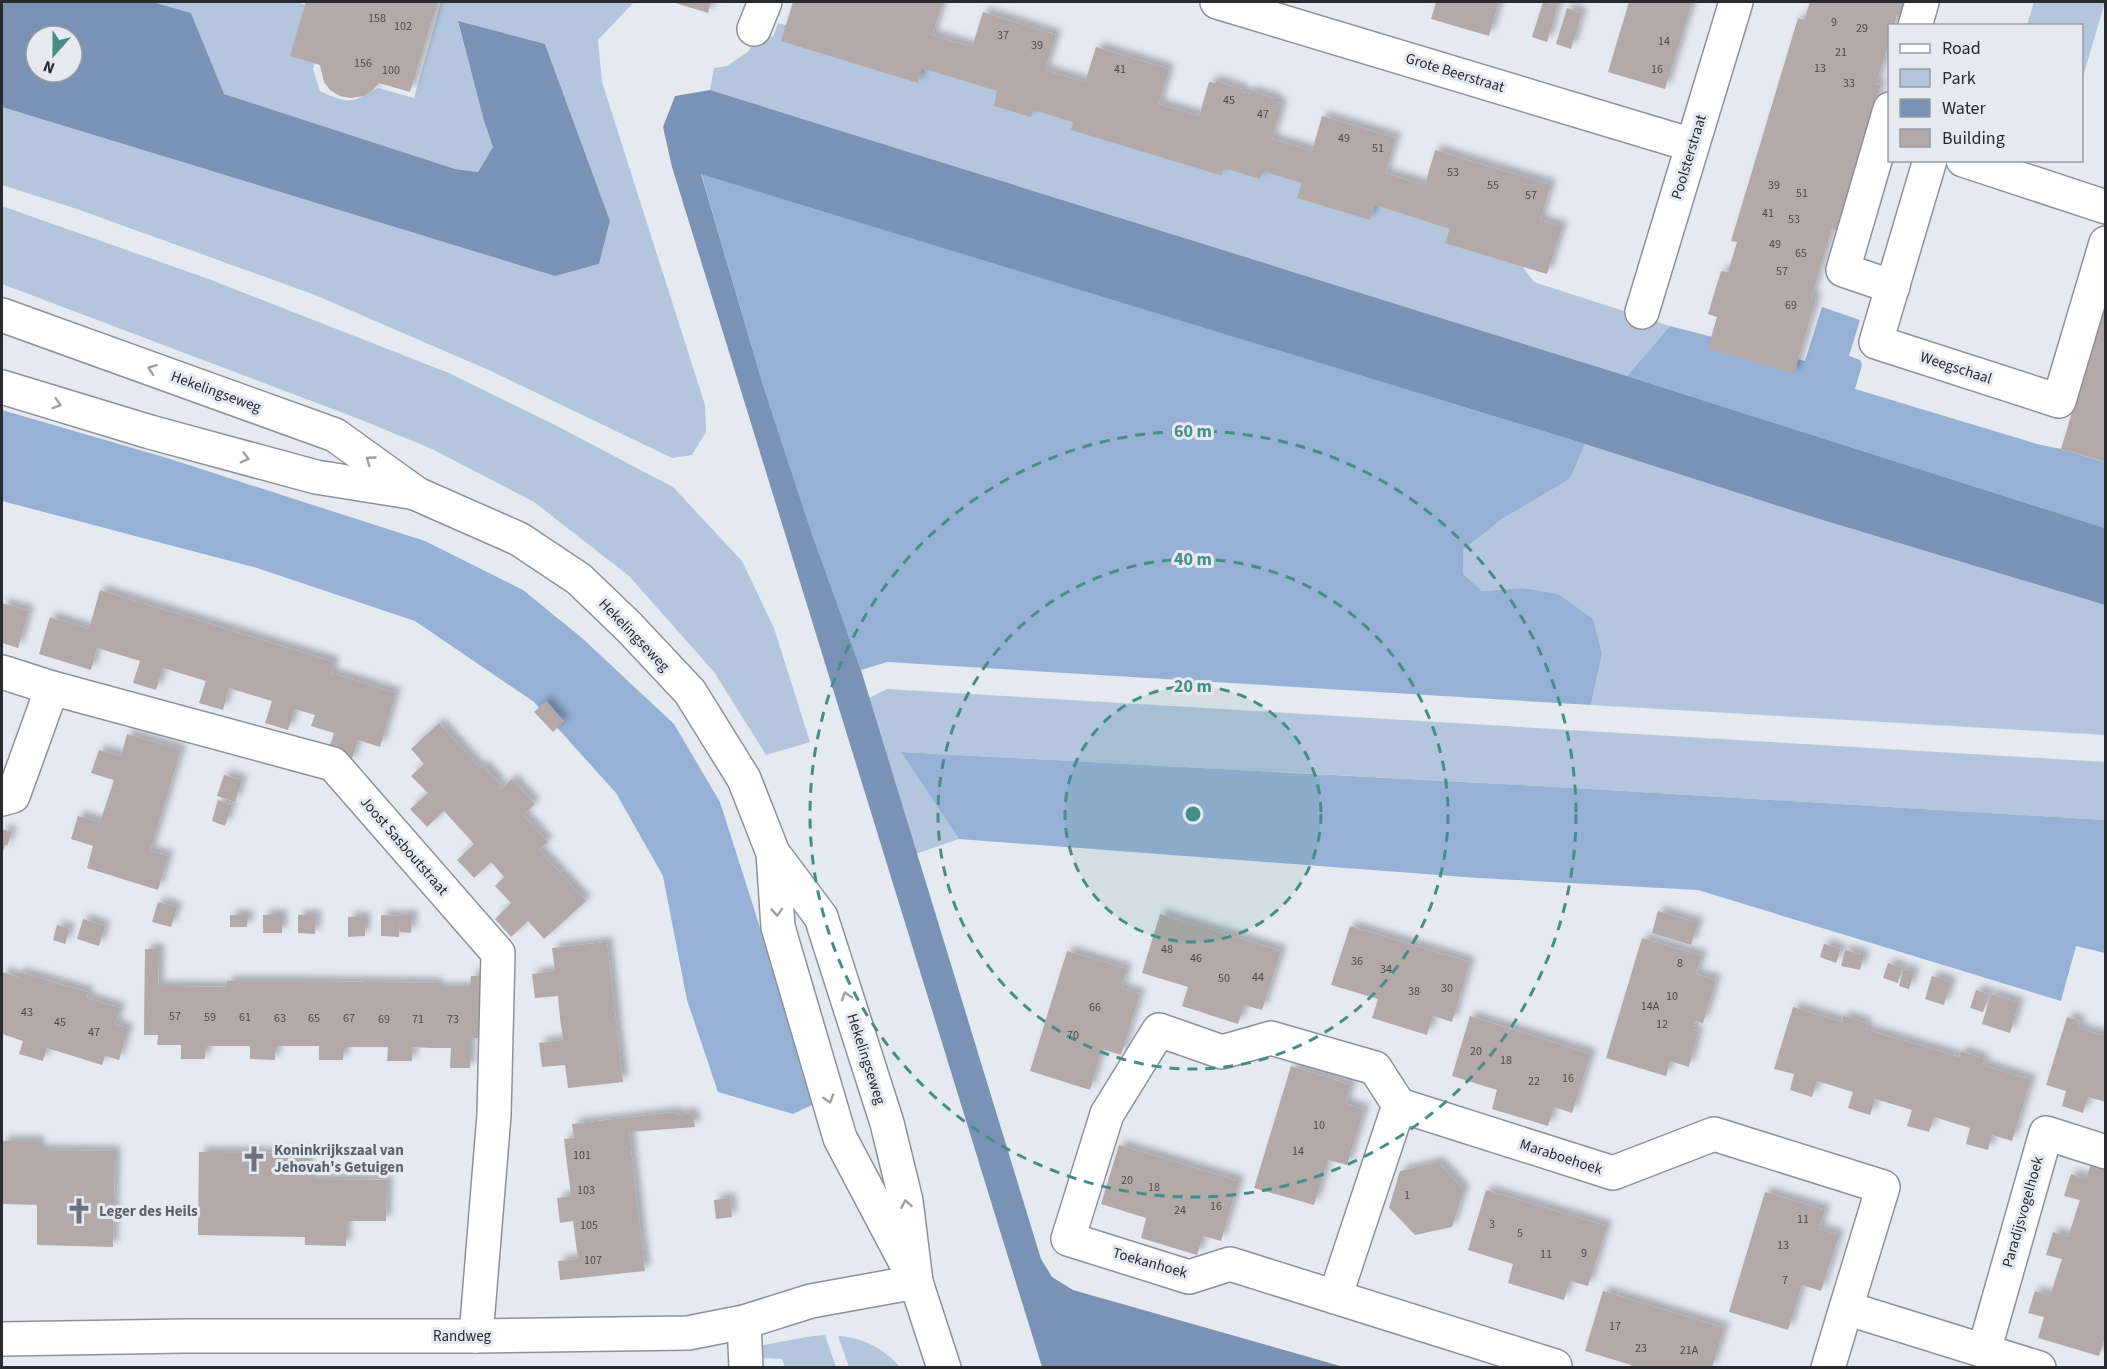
<svg xmlns="http://www.w3.org/2000/svg" width="2107" height="1369" viewBox="0 0 2107 1369" font-family="'Source Sans 3',sans-serif">
  <style>
    .green { fill: #b4c6de }
    .forest { fill: #96b1d5 }
    .water { fill: #7992b5; fill-rule: evenodd }
    .building { fill: #b2a9a8; filter: url(#shadow) }
    .lines { fill: none; stroke-linecap: round; stroke-linejoin: round }
    .minor-casing { stroke: #8d9197; stroke-width: 36 }
    .minor { stroke: #fff; stroke-width: 33 }
    .oneway { stroke: #9e9fa0 }
    .ring { fill: none; stroke: #468d87; stroke-width: 3; stroke-dasharray: 10 8 }
    .labels { text-anchor: middle; dominant-baseline: central; stroke-width: 6; stroke-linejoin: round; paint-order: stroke }
    .number-label { font-size: 12px; fill: #4a4a4c }
    .street-label { font-size: 15px; fill: #282a2d; stroke: #e5eaf1 }
    .worship-label { font-size: 15px; font-weight: bold; fill: #5b616d; stroke: #e5eaf1; text-anchor: start }
    .centre { fill: #468d87; stroke: #e5eaf1; stroke-width: 3 }
    .ring-label { font-size: 18px; text-anchor: middle; font-weight: bold; fill: #468d87; stroke: #e5eaf1; stroke-width: 6; stroke-linejoin: round; paint-order: stroke }
  </style>
  <defs>
    <filter id="shadow"><feDropShadow dx="5.5" dy="-5.5" stdDeviation="3" flood-color="#0004"/></filter>
  </defs>
  <rect width="100%" height="100%" fill="#e5eaf1"/>
  <g class="green">
    <path d="M 153,2 L 297,2 L 329,13 L 313,69 L 320,91 C 348,104 351,104 378,88 L 414,98 L 441,2 L 634,2 L 598,40 L 602,82 L 705,405 L 706,432 L 692,455 L 672,458 L 491,371 L 315,295 L 77,209 L 2,185 L 2,107 L 555,276 L 599,264 L 610,221 L 545,44 L 458,22 L 484,121 L 493,147 L 478,172 L 455,169 L 223,94 L 191,13 Z"/>
    <path d="M 2034,2 L 2105,2 L 2082,80 L 2082,26 L 2027,25 Z"/>
    <path d="M 778,23 L 1498,233 L 1534,282 L 1670,326 L 1627,376 L 710,90 L 714,68 L 727,66 L 749,51 L 757,32 L 773,37 Z"/>
    <path d="M 2,206 L 206,278 L 449,373 L 557,426 L 673,487 L 742,561 L 774,628 L 810,742 L 766,755 L 714,672 L 629,576 L 534,502 L 432,449 L 359,419 L 2,284 Z"/>
    <path d="M 1585,444 L 1816,518 L 2105,605 L 2105,735 L 1591,705 L 1602,654 L 1523,588 L 1482,591 L 1463,575 L 1463,550 L 1502,519 L 1570,479 Z"/>
    <path d="M 887,689 L 2105,762 L 2105,820 L 1540,786 L 902,752 L 959,839 L 916,854 L 869,698 Z"/>
    <path d="M 825,1335 L 836,1367 L 785,1367 L 782,1359 L 761,1358 L 758,1346 L 813,1336 Z"/>
    <path d="M 838,1336 C 863,1337 884,1349 900,1367 L 849,1367 Z"/>
  </g>
  <g class="forest">
    <path d="M 701,173 L 1585,444 L 1570,479 L 1502,519 L 1463,550 L 1463,574 L 1482,591 L 1523,588 L 1558,594 L 1593,619 L 1602,654 L 1591,705 L 887,662 L 861,670 L 812,534 L 763,385 Z"/>
    <path d="M 1822,307 L 1860,320 L 1849,356 L 1860,360 L 1862,365 L 1855,389 L 2037,444 L 2061,449 L 2105,462 L 2105,528 L 1627,376 L 1670,326 L 1805,361 Z"/>
    <path d="M 2,410 L 167,458 L 425,541 L 523,590 L 582,638 L 674,724 L 720,802 L 816,1103 L 793,1114 L 718,1092 L 687,1000 L 663,876 L 616,793 L 534,702 L 415,621 L 257,568 L 2,501 Z"/>
    <path d="M 901,752 L 1540,786 L 2105,820 L 2105,953 L 2076,946 L 2061,1001 L 1698,890 L 1478,878 L 959,839 Z"/>
  </g>
  <g class="water">
    <path d="M 2,2 L 153,2 L 191,13 L 224,94 L 455,169 L 478,172 L 493,147 L 484,121 L 458,21 L 545,44 L 610,221 L 599,264 L 555,276 L 2,107 ZM 36,36 L 72,36 L 72,72 L 36,72 Z"/>
    <path d="M 710,90 L 1627,376 L 2105,528 L 2105,605 L 1816,518 L 1585,444 L 701,174 L 763,385 L 812,534 L 861,670 L 1041,1259 L 1052,1277 L 1073,1290 L 1344,1367 L 1042,1367 L 672,167 L 663,127 L 675,96 Z"/>
  </g>
  <g class="building">
    <path d="M 306,2 L 438,2 L 410,92 L 379,83 L 372,91 L 364,96 L 351,98 L 340,96 L 330,90 L 324,82 L 320,65 L 290,56 Z"/>
    <path d="M 672,2 L 711,2 L 708,13 Z"/>
    <path d="M 793,2 L 943,2 L 932,35 L 972,47 L 983,12 L 1056,35 L 1045,70 L 1085,82 L 1096,47 L 1169,69 L 1159,104 L 1199,116 L 1209,82 L 1216,83 L 1216,81 L 1242,89 L 1241,92 L 1250,94 L 1251,91 L 1276,99 L 1276,102 L 1282,104 L 1272,139 L 1312,151 L 1322,116 L 1396,138 L 1385,173 L 1425,185 L 1435,150 L 1551,185 L 1540,220 L 1562,227 L 1547,274 L 1445,243 L 1450,229 L 1375,205 L 1370,220 L 1297,198 L 1302,183 L 1282,177 L 1263,171 L 1260,179 L 1224,168 L 1222,175 L 1220,175 L 1071,130 L 1073,122 L 1033,110 L 1031,117 L 994,106 L 997,91 L 922,68 L 918,83 L 781,41 Z"/>
    <path d="M 1436,2 L 1499,2 L 1489,36 L 1431,19 Z"/>
    <path d="M 1543,2 L 1558,5 L 1547,42 L 1532,37 Z"/>
    <path d="M 1629,2 L 1692,2 L 1665,89 L 1608,72 Z"/>
    <path d="M 1810,2 L 1907,2 L 1902,17 L 1897,15 L 1894,26 L 1890,26 L 1890,40 L 1876,84 L 1881,85 L 1837,231 L 1832,229 L 1811,297 L 1816,299 L 1794,374 L 1708,348 L 1717,317 L 1708,314 L 1721,271 L 1728,272 L 1737,242 L 1731,241 L 1798,18 L 1804,20 Z"/>
    <path d="M 1567,8 L 1582,13 L 1571,49 L 1556,44 Z"/>
    <path d="M 2105,303 L 2106,304 L 2106,462 L 2061,449 Z"/>
    <path d="M 100,590 L 334,662 L 331,673 L 396,693 L 380,747 L 358,740 L 351,762 L 327,755 L 334,733 L 311,726 L 315,715 L 295,709 L 288,730 L 265,723 L 272,701 L 229,688 L 223,710 L 199,703 L 206,681 L 163,668 L 156,690 L 133,683 L 140,661 L 97,648 L 91,670 L 39,654 L 50,617 L 89,629 Z"/>
    <path d="M 2,603 L 29,611 L 18,648 L 2,643 Z"/>
    <path d="M 546,701 L 564,721 L 553,732 L 534,712 Z"/>
    <path d="M 439,723 L 480,768 L 483,765 L 501,785 L 498,787 L 500,790 L 512,779 L 535,804 L 523,815 L 548,842 L 539,850 L 586,901 L 544,939 L 528,921 L 511,937 L 495,919 L 511,903 L 495,886 L 504,877 L 491,862 L 474,878 L 457,860 L 474,844 L 444,811 L 427,827 L 410,809 L 428,793 L 411,776 L 424,764 L 411,749 Z"/>
    <path d="M 127,734 L 181,750 L 150,851 L 168,856 L 158,890 L 87,868 L 93,846 L 71,839 L 78,816 L 100,822 L 114,780 L 91,773 L 99,750 L 121,756 Z"/>
    <path d="M 224,775 L 242,780 L 235,802 L 217,796 Z"/>
    <path d="M 218,800 L 232,805 L 225,826 L 212,821 Z"/>
    <path d="M 2,829 L 12,832 L 7,846 L 5,845 L 2,854 Z"/>
    <path d="M 158,902 L 177,907 L 171,927 L 152,922 Z"/>
    <path d="M 1658,911 L 1698,923 L 1691,945 L 1652,933 Z"/>
    <path d="M 1160,914 L 1281,951 L 1262,1010 L 1244,1005 L 1238,1024 L 1182,1006 L 1188,987 L 1142,973 Z"/>
    <path d="M 230,915 L 248,915 L 247,927 L 230,927 Z"/>
    <rect x="263" y="915" width="19" height="18"/>
    <path d="M 298,915 L 316,915 L 315,934 L 298,933 Z"/>
    <path d="M 381,915 L 399,916 L 399,937 L 381,936 Z"/>
    <path d="M 400,915 L 412,915 L 411,933 L 400,932 Z"/>
    <path d="M 348,917 L 365,917 L 365,936 L 348,937 Z"/>
    <path d="M 83,919 L 105,926 L 99,946 L 77,939 Z"/>
    <path d="M 57,925 L 70,929 L 65,944 L 53,940 Z"/>
    <path d="M 1350,926 L 1470,962 L 1452,1022 L 1433,1016 L 1427,1035 L 1372,1018 L 1378,999 L 1331,985 Z"/>
    <path d="M 1642,938 L 1702,956 L 1696,974 L 1716,980 L 1703,1023 L 1696,1021 L 1693,1030 L 1698,1032 L 1689,1067 L 1670,1061 L 1666,1076 L 1606,1058 Z"/>
    <path d="M 607,942 L 623,1082 L 568,1088 L 565,1065 L 542,1067 L 539,1043 L 563,1040 L 560,1018 L 558,996 L 535,998 L 532,974 L 555,971 L 552,948 Z"/>
    <path d="M 1824,944 L 1841,949 L 1836,963 L 1820,957 Z"/>
    <path d="M 145,949 L 159,949 L 158,986 L 227,987 L 227,981 L 297,981 L 437,983 L 437,988 L 470,988 L 471,976 L 485,976 L 485,1038 L 470,1038 L 470,1068 L 450,1068 L 451,1048 L 435,1048 L 412,1047 L 412,1061 L 387,1061 L 388,1047 L 344,1047 L 343,1060 L 319,1060 L 319,1046 L 275,1046 L 275,1060 L 250,1059 L 250,1046 L 206,1046 L 205,1059 L 181,1059 L 181,1045 L 157,1045 L 158,1035 L 144,1035 Z"/>
    <path d="M 1845,950 L 1864,955 L 1860,970 L 1841,966 Z"/>
    <path d="M 1067,951 L 1127,969 L 1121,988 L 1140,994 L 1121,1055 L 1102,1049 L 1090,1090 L 1030,1071 Z"/>
    <path d="M 1888,963 L 1902,968 L 1898,983 L 1883,978 Z"/>
    <path d="M 1903,969 L 1914,972 L 1909,989 L 1899,986 Z"/>
    <path d="M 2,972 L 18,977 L 19,972 L 88,992 L 87,998 L 120,1008 L 115,1024 L 128,1029 L 119,1060 L 105,1056 L 102,1065 L 47,1048 L 43,1061 L 19,1054 L 23,1041 L 2,1034 Z"/>
    <path d="M 1932,976 L 1951,982 L 1944,1005 L 1925,999 Z"/>
    <path d="M 1976,990 L 1989,994 L 1983,1012 L 1970,1008 Z"/>
    <path d="M 1991,994 L 2019,1003 L 2010,1033 L 1982,1024 Z"/>
    <path d="M 1793,1007 L 1842,1022 L 1843,1016 L 1867,1023 L 1865,1029 L 1959,1057 L 1961,1051 L 1984,1059 L 1983,1065 L 2031,1080 L 2012,1141 L 1992,1135 L 1988,1150 L 1966,1144 L 1970,1128 L 1934,1117 L 1929,1132 L 1907,1126 L 1912,1110 L 1875,1099 L 1870,1115 L 1848,1108 L 1853,1092 L 1817,1081 L 1812,1097 L 1790,1090 L 1794,1074 L 1774,1069 Z"/>
    <path d="M 1470,1016 L 1591,1054 L 1572,1113 L 1554,1107 L 1548,1126 L 1492,1109 L 1497,1090 L 1452,1076 Z"/>
    <path d="M 2067,1017 L 2080,1021 L 2078,1028 L 2106,1036 L 2106,1102 L 2088,1097 L 2083,1113 L 2062,1106 L 2066,1091 L 2046,1085 Z"/>
    <path d="M 1291,1066 L 1351,1085 L 1345,1103 L 1364,1110 L 1347,1165 L 1328,1160 L 1314,1205 L 1254,1188 Z"/>
    <path d="M 676,1112 L 677,1115 L 693,1113 L 695,1127 L 629,1132 L 645,1271 L 560,1280 L 558,1261 L 578,1259 L 573,1221 L 560,1223 L 557,1198 L 571,1196 L 564,1139 L 574,1138 L 572,1124 Z"/>
    <path d="M 2,1141 L 39,1141 L 39,1150 L 115,1151 L 113,1247 L 37,1245 L 37,1205 L 2,1204 Z"/>
    <path d="M 1119,1145 L 1239,1181 L 1221,1241 L 1203,1236 L 1197,1255 L 1141,1238 L 1146,1218 L 1101,1204 Z"/>
    <path d="M 199,1152 L 308,1153 L 308,1179 L 387,1180 L 386,1221 L 346,1221 L 346,1246 L 305,1245 L 305,1237 L 198,1235 Z"/>
    <path d="M 2093,1159 L 2106,1163 L 2106,1335 L 2099,1356 L 2038,1338 L 2044,1317 L 2028,1313 L 2035,1291 L 2050,1296 L 2062,1259 L 2046,1255 L 2053,1232 L 2068,1237 L 2080,1200 L 2064,1196 L 2071,1174 L 2086,1179 Z"/>
    <path d="M 1438,1162 L 1464,1190 L 1452,1227 L 1415,1235 L 1389,1208 L 1400,1171 Z"/>
    <path d="M 1486,1190 L 1607,1226 L 1588,1286 L 1570,1281 L 1564,1300 L 1508,1283 L 1513,1264 L 1468,1250 Z"/>
    <path d="M 1765,1192 L 1825,1210 L 1819,1229 L 1839,1235 L 1821,1291 L 1802,1285 L 1788,1330 L 1729,1312 Z"/>
    <path d="M 730,1198 L 732,1217 L 716,1219 L 714,1200 Z"/>
    <path d="M 1603,1291 L 1724,1328 L 1712,1368 L 1631,1368 L 1631,1365 L 1585,1351 Z"/>
  </g>
  <g class="lines">
    <g class="minor-casing">
      <g id="minor">
        <path d="M 1217,2 L 1692,145"/>
        <path d="M 1915,26 L 1922,2"/>
        <path d="M 754,29 L 765,2"/>
        <path d="M 1890,109 L 1843,270 L 1893,287"/>
        <path d="M 1930,160 L 1876,342 L 2059,401 L 2106,243"/>
        <path d="M 1963,160 L 2106,207"/>
        <path d="M 1642,312 L 1736,2"/>
        <path d="M 2,315 L 335,435 L 417,494 L 519,539 L 579,579 L 629,627 L 690,692 L 744,779 L 773,853 L 821,917 L 887,1123 L 906,1201 L 916,1282"/>
        <path d="M 2,387 L 150,432 L 316,477 L 410,492"/>
        <path d="M 2,672 L 52,688"/>
        <path d="M 2,799 L 13,796 L 52,688 L 333,764 L 498,953 L 494,1115 L 476,1336"/>
        <path d="M 773,853 L 778,927 L 840,1138 L 916,1282 L 944,1368"/>
        <path d="M 1335,1297 L 1399,1105"/>
        <path d="M 744,1322 L 746,1368"/>
        <path d="M 2,1339 L 184,1336 L 476,1336 L 688,1333 L 744,1322 L 811,1301 L 916,1282"/>
        <path d="M 1984,1351 L 2046,1133 L 2106,1152"/>
        <path d="M 1555,1366 L 1230,1264 L 1189,1277 L 1068,1239 L 1107,1114 L 1159,1030 L 1222,1052 L 1271,1038 L 1375,1068 L 1399,1105 L 1613,1173 L 1714,1134 L 1883,1187 L 1846,1308 L 2039,1368"/>
        <path d="M 1828,1368 L 1846,1308"/>
      </g>
    </g>
    <use href="#minor" class="minor"/>
  </g>
  <defs><path id="oneway-chevron" d="M-2-3.5L2.5 0L-2 3.5" fill="none" stroke-width="1.6" stroke-linecap="round" stroke-linejoin="round" transform="scale(1.5)"/></defs>
  <g class="oneway">
    <use href="#oneway-chevron" transform="translate(152 369) rotate(-160)"/>
    <use href="#oneway-chevron" transform="translate(57 404) rotate(17)"/>
    <use href="#oneway-chevron" transform="translate(245 458) rotate(15)"/>
    <use href="#oneway-chevron" transform="translate(370 460) rotate(-144)"/>
    <use href="#oneway-chevron" transform="translate(777 912) rotate(86)"/>
    <use href="#oneway-chevron" transform="translate(846 996) rotate(-108)"/>
    <use href="#oneway-chevron" transform="translate(829 1099) rotate(73)"/>
    <use href="#oneway-chevron" transform="translate(906 1204) rotate(-100)"/>
  </g>
  <circle cx="1193" cy="814" r="128" fill="#468d87" fill-opacity=".12"/>
  <g class="ring">
    <circle cx="1193" cy="814" r="128"/>
    <circle cx="1193" cy="814" r="255"/>
    <circle cx="1193" cy="814" r="383"/>
  </g>
  <defs>
    <g id="church-bare" transform="scale(2.07)"><path d="M-1.2-6h2.4v3.5h3.3v2.4h-3.3V6h-2.4V-.1h-3.3v-2.4h3.3Z" fill="#6b7280" stroke="#e5eaf1" stroke-width="2.5" paint-order="stroke"/></g>
  </defs>
  <g fill-rule="evenodd">
    <use href="#church-bare" x="254" y="1159"/>
    <use href="#church-bare" x="79" y="1211"/>
  </g>
  <g class="labels">
    <g class="number-label">
      <text x="377" y="18">158</text>
      <text x="1834" y="22">9</text>
      <text x="403" y="26">102</text>
      <text x="1862" y="28">29</text>
      <text x="1003" y="35">37</text>
      <text x="1664" y="41">14</text>
      <text x="1037" y="45">39</text>
      <text x="1841" y="52">21</text>
      <text x="363" y="63">156</text>
      <text x="1820" y="68">13</text>
      <text x="1120" y="69">41</text>
      <text x="1657" y="69">16</text>
      <text x="391" y="70">100</text>
      <text x="1849" y="83">33</text>
      <text x="1229" y="100">45</text>
      <text x="1263" y="114">47</text>
      <text x="1344" y="138">49</text>
      <text x="1378" y="148">51</text>
      <text x="1453" y="172">53</text>
      <text x="1493" y="185">55</text>
      <text x="1774" y="185">39</text>
      <text x="1802" y="193">51</text>
      <text x="1531" y="195">57</text>
      <text x="1768" y="213">41</text>
      <text x="1794" y="219">53</text>
      <text x="1775" y="244">49</text>
      <text x="1801" y="253">65</text>
      <text x="1782" y="271">57</text>
      <text x="1791" y="305">69</text>
      <text x="1167" y="949">48</text>
      <text x="1196" y="958">46</text>
      <text x="1357" y="961">36</text>
      <text x="1680" y="963">8</text>
      <text x="1386" y="969">34</text>
      <text x="1258" y="977">44</text>
      <text x="1224" y="978">50</text>
      <text x="1447" y="988">30</text>
      <text x="1414" y="991">38</text>
      <text x="1672" y="996">10</text>
      <text x="1650" y="1006">14A</text>
      <text x="1095" y="1007">66</text>
      <text x="27" y="1012">43</text>
      <text x="175" y="1016">57</text>
      <text x="210" y="1017">59</text>
      <text x="245" y="1017">61</text>
      <text x="280" y="1018">63</text>
      <text x="314" y="1018">65</text>
      <text x="349" y="1018">67</text>
      <text x="384" y="1019">69</text>
      <text x="418" y="1019">71</text>
      <text x="453" y="1019">73</text>
      <text x="60" y="1022">45</text>
      <text x="1662" y="1024">12</text>
      <text x="94" y="1032">47</text>
      <text x="1073" y="1035">70</text>
      <text x="1476" y="1051">20</text>
      <text x="1506" y="1060">18</text>
      <text x="1568" y="1078">16</text>
      <text x="1534" y="1081">22</text>
      <text x="1319" y="1125">10</text>
      <text x="1298" y="1151">14</text>
      <text x="582" y="1155">101</text>
      <text x="1127" y="1180">20</text>
      <text x="1154" y="1187">18</text>
      <text x="586" y="1190">103</text>
      <text x="1407" y="1195">1</text>
      <text x="1216" y="1206">16</text>
      <text x="1180" y="1210">24</text>
      <text x="1803" y="1219">11</text>
      <text x="1492" y="1224">3</text>
      <text x="589" y="1225">105</text>
      <text x="1520" y="1233">5</text>
      <text x="1783" y="1245">13</text>
      <text x="1584" y="1253">9</text>
      <text x="1546" y="1254">11</text>
      <text x="593" y="1260">107</text>
      <text x="1785" y="1280">7</text>
      <text x="1615" y="1326">17</text>
      <text x="1641" y="1348">23</text>
      <text x="1689" y="1350">21A</text>
    </g>
    <g class="street-label">
      <text transform="translate(1455 73) rotate(17)">Grote Beerstraat</text>
      <text transform="translate(1689 157) rotate(-73)">Poolsterstraat</text>
      <text transform="translate(1956 368) rotate(18)">Weegschaal</text>
      <text transform="translate(216 392) rotate(20)">Hekelingseweg</text>
      <text transform="translate(634 635) rotate(46)">Hekelingseweg</text>
      <text transform="translate(404 846) rotate(49)">Joost Sasboutstraat</text>
      <text transform="translate(866 1059) rotate(72)">Hekelingseweg</text>
      <text transform="translate(1561 1157) rotate(18)">Maraboehoek</text>
      <text transform="translate(2023 1212) rotate(-74)">Paradijsvogelhoek</text>
      <text transform="translate(1150 1263) rotate(16)">Toekanhoek</text>
      <text x="462" y="1336">Randweg</text>
    </g>
    <g class="worship-label">
      <text x="274" y="1150">Koninkrijkszaal van<tspan x="274" dy="17">Jehovah's Getuigen</tspan></text>
      <text x="99" y="1211">Leger des Heils</text>
    </g>
  </g>
  <circle cx="1193" cy="814" r="9" class="centre"/>
  <g class="ring-label">
    <text x="1193" y="437">60 m</text>
    <text x="1193" y="565">40 m</text>
    <text x="1193" y="692">20 m</text>
  </g>
  <rect width="2107" height="1369" fill="none" stroke="#282a2d" stroke-width="6"/>
  <rect x="1888" y="24" width="195" height="138" fill="#e5eaf1" stroke="#999da3" stroke-width="1.5"/>
  <rect x="1900" y="44" width="30" height="9" fill="#ffffff" stroke="#999da3" stroke-width="1.5"/>
  <text x="1942" y="54" font-size="18" fill="#282a2d">Road</text>
  <rect x="1900" y="69" width="30" height="18" fill="#b4c6de" stroke="#999da3" stroke-width="1.5"/>
  <text x="1942" y="84" font-size="18" fill="#282a2d">Park</text>
  <rect x="1900" y="99" width="30" height="18" fill="#7992b5" stroke="#999da3" stroke-width="1.5"/>
  <text x="1942" y="114" font-size="18" fill="#282a2d">Water</text>
  <rect x="1900" y="129" width="30" height="18" fill="#b2a9a8" stroke="#999da3" stroke-width="1.5"/>
  <text x="1942" y="144" font-size="18" fill="#282a2d">Building</text>
  <g transform="translate(54 54) rotate(201)"><circle r="28" fill="#e5eaf1" stroke="#999da3" stroke-width="1.5"/>
  <path d="M0-4.5L10 22L0 15L-10 22Z" fill="#468d87"/>
  <text y="-9" font-size="16" font-weight="bold" text-anchor="middle" fill="#282a2d">N</text>
  </g>
</svg>
